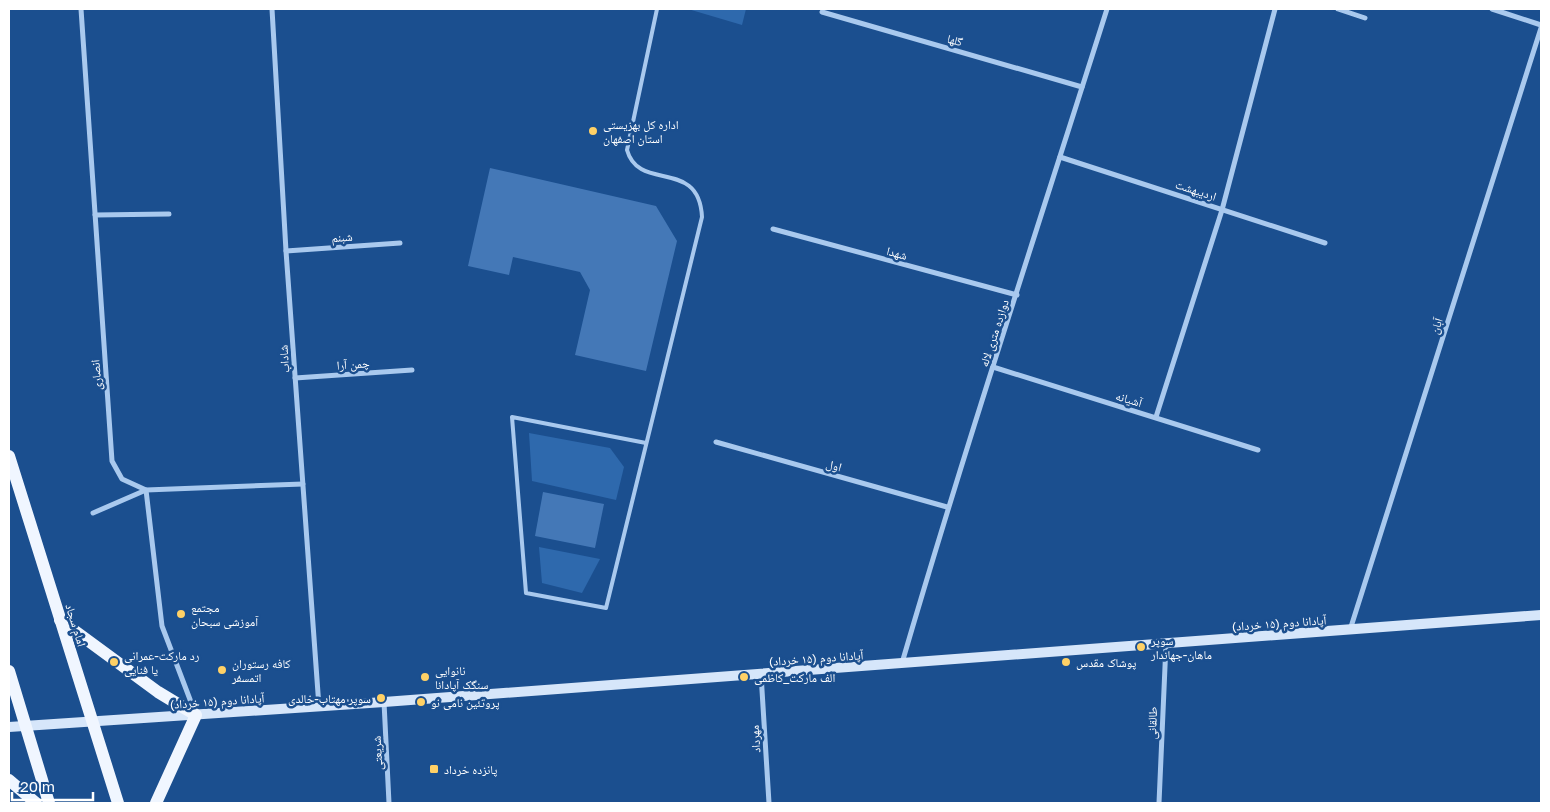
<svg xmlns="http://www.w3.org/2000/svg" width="1550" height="812" viewBox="0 0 1550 812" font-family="'Golos Text','Noto Naskh Arabic',sans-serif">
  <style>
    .green { fill: #2e69ad }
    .building { fill: #4478b7 }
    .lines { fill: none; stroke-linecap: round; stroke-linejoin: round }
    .lane { stroke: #a9c9ee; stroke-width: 4 }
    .street { stroke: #a9c9ee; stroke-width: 5 }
    .secondary { stroke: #d6e6fa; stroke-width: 10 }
    .primary { stroke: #f0f6ff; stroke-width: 12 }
    .poi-dot { fill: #ffd166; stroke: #1b4f8f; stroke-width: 2 }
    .labels { text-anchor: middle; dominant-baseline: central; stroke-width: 5; stroke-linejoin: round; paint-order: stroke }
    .street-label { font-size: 12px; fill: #fff; stroke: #1b4f8f }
    .poi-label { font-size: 12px; fill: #fff; stroke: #1b4f8f; text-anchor: start }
  </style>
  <rect width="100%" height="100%" fill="#1b4f8f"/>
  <g class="green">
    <path d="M 688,9 L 746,9 L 742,25 Z"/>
    <path d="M 529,433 L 610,448 L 624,467 L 616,500 L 532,481 Z"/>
    <path d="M 539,547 L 600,559 L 582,593 L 542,583 Z"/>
  </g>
  <g class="building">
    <path d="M 490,168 L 656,206 L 677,241 L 646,371 L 575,355 L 590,290 L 580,272 L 513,257 L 509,275 L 468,266 Z"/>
    <path d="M 543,492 L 604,504 L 595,548 L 535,536 Z"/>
  </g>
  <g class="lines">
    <path class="lane" d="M 646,443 L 512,417 L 526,593 L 606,608 L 702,217 C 699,157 639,193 627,150 L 657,9"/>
    <g class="street">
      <path d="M 81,9 L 112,461 L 122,479 L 146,490 L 162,626 L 194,710"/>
      <path d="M 272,9 L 286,251 L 319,707"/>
      <path d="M 1338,9 L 1365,18"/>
      <path d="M 1492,9 L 1541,25"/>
      <path d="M 822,12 L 1082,87"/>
      <path d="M 1060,157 L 1325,243"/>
      <path d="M 95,215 L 169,214"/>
      <path d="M 773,229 L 1017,295"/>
      <path d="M 286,251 L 400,243"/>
      <path d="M 993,367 L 1258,450"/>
      <path d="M 295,378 L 412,370"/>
      <path d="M 1156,417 L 1222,210 L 1275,9"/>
      <path d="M 716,442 L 947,507"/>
      <path d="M 93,513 L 146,490 L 303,484"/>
      <path d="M 1350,630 L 1541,28"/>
      <path d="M 902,663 C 966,444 1038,227 1107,9"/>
      <path d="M 761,674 L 769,803"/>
      <path d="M 384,702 L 389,803"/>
      <path d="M 1159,803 L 1166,644"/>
    </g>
    <path class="secondary" d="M 9,727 L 384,702 L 1541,615"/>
    <g class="primary">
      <path d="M 9,456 L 118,803"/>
      <path d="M 60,620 L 158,692 L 196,715 L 156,803"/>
      <path d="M 9,671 L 49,803"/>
      <path d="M 9,780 L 36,803"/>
    </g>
  </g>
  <g class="poi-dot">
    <circle cx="593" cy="131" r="5"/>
    <circle cx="181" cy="614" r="5"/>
    <circle cx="1141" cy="647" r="5"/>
    <circle cx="114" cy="662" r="5"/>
    <circle cx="1066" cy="662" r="5"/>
    <circle cx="222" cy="670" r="5"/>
    <circle cx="425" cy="677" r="5"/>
    <circle cx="744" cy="677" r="5"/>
    <circle cx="381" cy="698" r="5"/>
    <circle cx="421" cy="702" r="5"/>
    <rect x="429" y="764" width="10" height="10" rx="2.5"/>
  </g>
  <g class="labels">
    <g class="street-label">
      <text transform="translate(955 40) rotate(16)">گلها</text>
      <text transform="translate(1196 190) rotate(18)">اردیبهشت</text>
      <text transform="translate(342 237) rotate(-4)">شبنم</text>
      <text transform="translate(897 253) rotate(15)">شهدا</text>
      <text transform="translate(1436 326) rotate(-72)">آبان</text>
      <text transform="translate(994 333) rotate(-72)">دوازده متری لاله</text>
      <text transform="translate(284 359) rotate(-94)">شاداب</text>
      <text transform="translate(353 364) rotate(-4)">چمن آرا</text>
      <text transform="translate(96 375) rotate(-94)">انصاری</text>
      <text transform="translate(1129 399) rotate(17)">آشیانه</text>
      <text transform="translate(834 465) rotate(16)">اول</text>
      <text transform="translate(1279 623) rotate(-4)">آپادانا دوم (۱۵ خرداد)</text>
      <text transform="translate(76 625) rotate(73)">امام سجاد</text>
      <text transform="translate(816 658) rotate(-4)">آپادانا دوم (۱۵ خرداد)</text>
      <text transform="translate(217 701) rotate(-4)">آپادانا دوم (۱۵ خرداد)</text>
      <text transform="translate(1152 723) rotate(-88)">طالقانی</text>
      <text transform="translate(755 739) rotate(-94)">مهرداد</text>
      <text transform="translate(377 753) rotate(-93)">شریعتی</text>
    </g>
    <g class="poi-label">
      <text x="603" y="124">اداره کل بهزیستی<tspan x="603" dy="14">استان اصفهان</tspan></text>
      <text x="191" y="607">مجتمع<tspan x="191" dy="14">آموزشی سبحان</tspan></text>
      <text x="1151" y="640">سوپر<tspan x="1151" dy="14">ماهان-جهاندار</tspan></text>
      <text x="124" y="655">رد مارکت-عمرانی<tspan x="124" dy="14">یا فنایی</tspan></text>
      <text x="1076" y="662">پوشاک مقدس</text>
      <text x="232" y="663">كافه رستوران<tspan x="232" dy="14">اتمسفر</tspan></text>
      <text x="435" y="670">نانوایی<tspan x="435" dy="14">سنگک آپادانا</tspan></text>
      <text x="754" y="677">الف مارکت_کاظمی</text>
      <text x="371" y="698" text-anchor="end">سوپر مهتاب-خالدی</text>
      <text x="431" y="702">پروتئین نامی نو</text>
      <text x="444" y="769">پانزده خرداد</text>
    </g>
  </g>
  <rect width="1550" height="812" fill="none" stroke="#ffffff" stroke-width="20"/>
  <path d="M12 792v8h81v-8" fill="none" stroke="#ffffff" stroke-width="2.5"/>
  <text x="20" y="792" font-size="15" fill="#ffffff" stroke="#1b4f8f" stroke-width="4" paint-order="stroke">20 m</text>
</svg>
